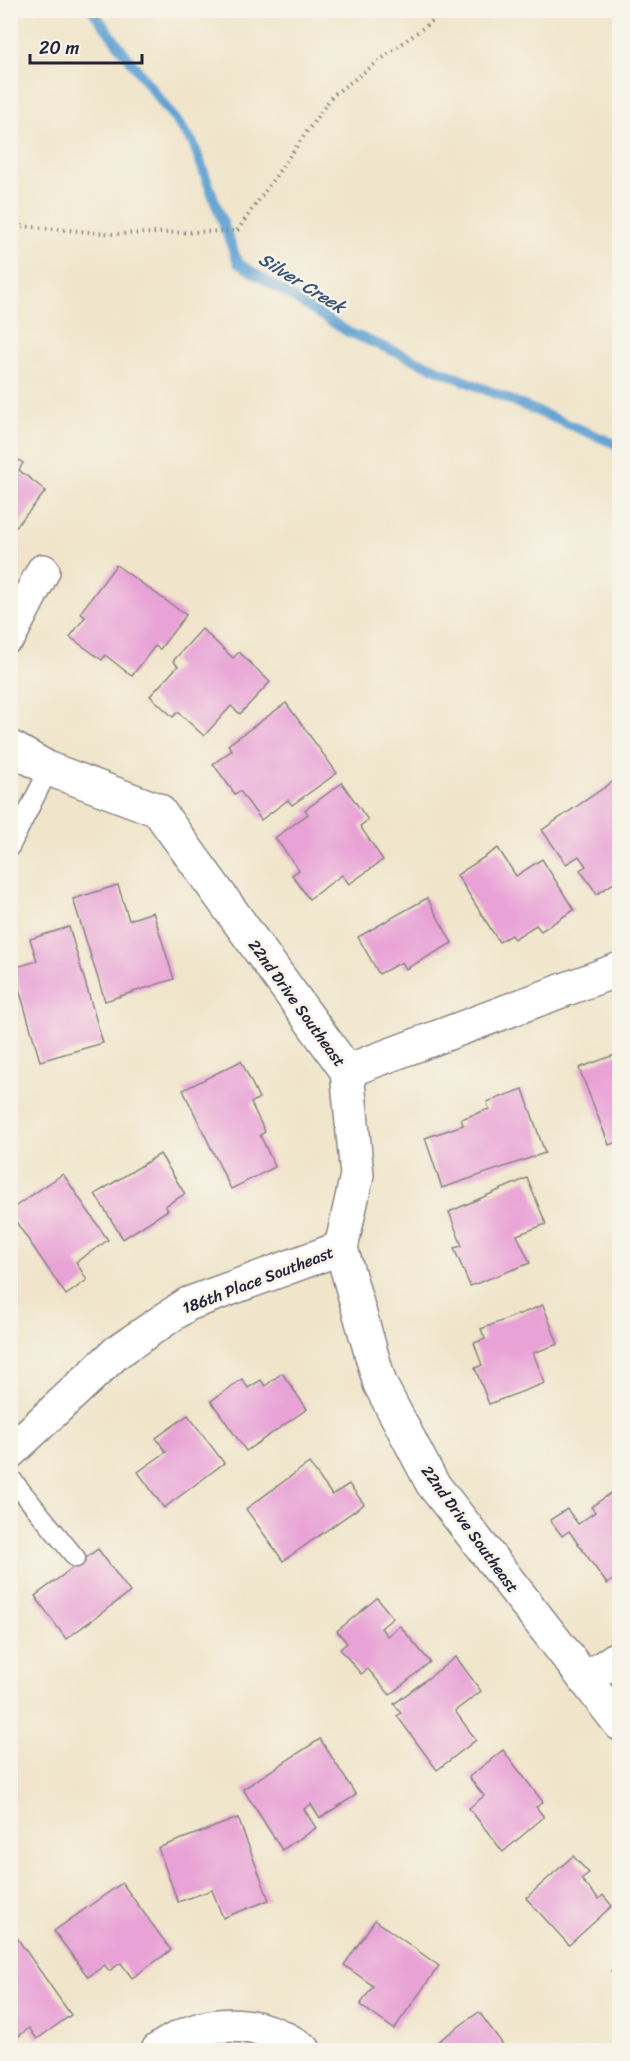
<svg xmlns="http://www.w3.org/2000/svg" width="630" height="2061" viewBox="0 0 630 2061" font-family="Sriracha,sans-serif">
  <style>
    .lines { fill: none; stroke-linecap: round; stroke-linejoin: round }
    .stream { stroke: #5fa0d2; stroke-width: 10 }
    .building { fill: #e8a2d6 }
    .service-casing { stroke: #898483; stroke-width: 21 }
    .minor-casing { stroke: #898483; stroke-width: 36 }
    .path { stroke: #898483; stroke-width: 4; stroke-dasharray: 1.5 4.5; stroke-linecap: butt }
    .service { stroke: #fff; stroke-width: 18 }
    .minor { stroke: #fff; stroke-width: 33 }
    .labels { text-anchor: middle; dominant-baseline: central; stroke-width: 5; stroke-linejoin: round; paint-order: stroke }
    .street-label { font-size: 16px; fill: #22223b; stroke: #f7f3e8 }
    .water-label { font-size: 18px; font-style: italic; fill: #3a5477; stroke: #f7f3e8 }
  </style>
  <rect width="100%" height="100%" fill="#f7f3e8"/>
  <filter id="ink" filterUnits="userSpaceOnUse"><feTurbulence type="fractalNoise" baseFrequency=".0167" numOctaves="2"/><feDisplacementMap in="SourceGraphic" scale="12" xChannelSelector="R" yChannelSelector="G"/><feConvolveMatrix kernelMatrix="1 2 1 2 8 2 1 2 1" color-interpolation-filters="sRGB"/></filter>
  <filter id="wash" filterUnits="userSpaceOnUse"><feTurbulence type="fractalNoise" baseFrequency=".008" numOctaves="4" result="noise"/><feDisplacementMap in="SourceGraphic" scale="24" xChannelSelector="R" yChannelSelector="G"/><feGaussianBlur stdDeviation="1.35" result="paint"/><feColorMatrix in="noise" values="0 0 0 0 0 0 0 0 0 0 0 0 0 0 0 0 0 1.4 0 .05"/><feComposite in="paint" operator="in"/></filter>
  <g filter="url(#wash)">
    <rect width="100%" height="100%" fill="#f0e5cb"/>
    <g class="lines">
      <path class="stream" d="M 92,10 L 193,143 L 238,263 L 348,332 L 620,446"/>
    </g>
    <g id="blocks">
      <g class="building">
        <path d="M 10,454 L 23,463 L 19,470 L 46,491 L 10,534 Z"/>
        <path d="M 116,565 L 186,615 L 160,649 L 155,646 L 132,676 L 105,655 L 102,660 L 70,637 L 85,617 L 80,613 Z"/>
        <path d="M 202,629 L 233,658 L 239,652 L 270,682 L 240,714 L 231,706 L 204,736 L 178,712 L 173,717 L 150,696 L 178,666 L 173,661 Z"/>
        <path d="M 286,703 L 337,773 L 292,805 L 288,800 L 261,820 L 240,791 L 235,794 L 213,764 L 232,750 L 228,745 Z"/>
        <path d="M 614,781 L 620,789 L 620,879 L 597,894 L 580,870 L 586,866 L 579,856 L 566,864 L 542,830 Z"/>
        <path d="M 342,783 L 368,820 L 360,826 L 383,860 L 349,884 L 342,875 L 309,899 L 292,875 L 299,870 L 275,838 L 308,814 L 305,810 Z"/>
        <path d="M 498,848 L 516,876 L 542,859 L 574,910 L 541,931 L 536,925 L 514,939 L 511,935 L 499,942 L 457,875 Z"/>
        <path d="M 118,885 L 129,920 L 153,912 L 174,979 L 105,1001 L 73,899 Z"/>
        <path d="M 427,898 L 452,943 L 406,969 L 402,962 L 379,974 L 358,937 Z"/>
        <path d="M 69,927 L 103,1043 L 40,1061 L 13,968 L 37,961 L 30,939 Z"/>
        <path d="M 620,1053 L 620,1141 L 609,1145 L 579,1068 Z"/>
        <path d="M 241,1061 L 259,1098 L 251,1103 L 265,1132 L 260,1135 L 275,1167 L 231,1189 L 183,1090 Z"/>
        <path d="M 523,1089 L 545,1153 L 442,1188 L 425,1138 L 463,1125 L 461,1119 L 489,1109 L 487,1102 Z"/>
        <path d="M 160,1154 L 185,1194 L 165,1206 L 168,1210 L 123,1239 L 95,1194 Z"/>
        <path d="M 63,1174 L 108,1240 L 76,1262 L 87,1280 L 66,1295 L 10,1213 L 10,1210 Z"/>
        <path d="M 527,1178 L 546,1224 L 517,1235 L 530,1263 L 470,1286 L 454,1248 L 462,1246 L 449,1212 Z"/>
        <path d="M 543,1305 L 558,1344 L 533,1353 L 545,1383 L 489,1404 L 475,1368 L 482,1365 L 474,1343 L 485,1339 L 481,1329 Z"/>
        <path d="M 282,1373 L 307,1409 L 246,1451 L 211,1401 L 242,1379 L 248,1388 L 261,1380 L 265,1386 Z"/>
        <path d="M 188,1415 L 224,1463 L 164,1508 L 138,1472 L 166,1452 L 156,1438 Z"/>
        <path d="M 309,1463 L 332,1495 L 349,1484 L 364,1504 L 283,1561 L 246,1509 Z"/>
        <path d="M 620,1487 L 620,1575 L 607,1584 L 569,1531 L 562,1536 L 550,1520 L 567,1509 L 578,1524 L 595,1512 L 591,1507 Z"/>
        <path d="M 98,1549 L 130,1592 L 66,1639 L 35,1596 Z"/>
        <path d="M 377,1598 L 393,1618 L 381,1628 L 387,1636 L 400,1626 L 430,1662 L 390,1695 L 368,1669 L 361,1674 L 340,1649 L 347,1643 L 337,1631 Z"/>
        <path d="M 456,1657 L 481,1691 L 455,1711 L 476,1740 L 437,1770 L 397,1716 L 401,1713 L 394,1704 Z"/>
        <path d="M 320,1739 L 356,1795 L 320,1818 L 311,1804 L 304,1809 L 316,1828 L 282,1850 L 243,1789 Z"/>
        <path d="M 503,1750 L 543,1802 L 536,1807 L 544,1817 L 503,1852 L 469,1808 L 484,1796 L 469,1777 Z"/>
        <path d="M 238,1818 L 269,1900 L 223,1918 L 212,1890 L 178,1902 L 158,1848 Z"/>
        <path d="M 573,1856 L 589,1873 L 581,1879 L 599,1899 L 603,1895 L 612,1906 L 569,1945 L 526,1898 Z"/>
        <path d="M 122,1883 L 171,1950 L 132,1978 L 121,1963 L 109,1971 L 105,1965 L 88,1977 L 54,1931 Z"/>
        <path d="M 375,1920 L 439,1966 L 394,2029 L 360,2005 L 373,1986 L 344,1965 Z"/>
        <path d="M 15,1935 L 71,2015 L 37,2039 L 29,2028 L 19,2036 L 14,2030 L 10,2033 L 10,1938 Z"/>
        <path d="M 620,1961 L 620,1979 L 611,1971 Z"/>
        <path d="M 479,2012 L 507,2050 L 426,2050 Z"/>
      </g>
    </g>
  </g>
  <g filter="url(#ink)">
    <use href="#blocks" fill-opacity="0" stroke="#898483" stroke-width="1.5"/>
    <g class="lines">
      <g class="service-casing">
        <g id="service">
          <path d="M 10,847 L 49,769"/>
          <path d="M 10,1477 L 76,1558"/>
        </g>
      </g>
      <g class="minor-casing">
        <g id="minor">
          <path d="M 10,635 L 43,571"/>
          <path d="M 10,747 L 49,769 L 158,810 L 347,1071 L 357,1175 L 341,1248 L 380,1384 L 432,1483 L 620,1724"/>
          <path d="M 347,1071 L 620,969"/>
          <path d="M 10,1452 L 117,1352 L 188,1304 L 341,1248"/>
          <path d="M 585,1680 L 620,1656"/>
          <path d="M 158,2050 C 204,2017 257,2017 304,2050"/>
        </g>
      </g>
      <path class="path" d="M 10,225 L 113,234 L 237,231 L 332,96 L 447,10"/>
      <use href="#service" class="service"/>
      <use href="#minor" class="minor"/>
    </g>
  </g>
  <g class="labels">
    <g class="street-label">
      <text transform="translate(297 1003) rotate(54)">22nd Drive Southeast</text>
      <text transform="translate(258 1280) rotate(-21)">186th Place Southeast</text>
      <text transform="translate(470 1529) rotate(54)">22nd Drive Southeast</text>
    </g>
    <g class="water-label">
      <text transform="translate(302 283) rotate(32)">Silver Creek</text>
    </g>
  </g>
  <rect width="630" height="2061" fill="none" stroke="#f7f3e8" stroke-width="36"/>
  <path d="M30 54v9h112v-9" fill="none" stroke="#22223b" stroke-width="3"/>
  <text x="39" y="54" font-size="18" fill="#22223b" stroke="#f7f3e8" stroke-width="4.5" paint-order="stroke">20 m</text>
</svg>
